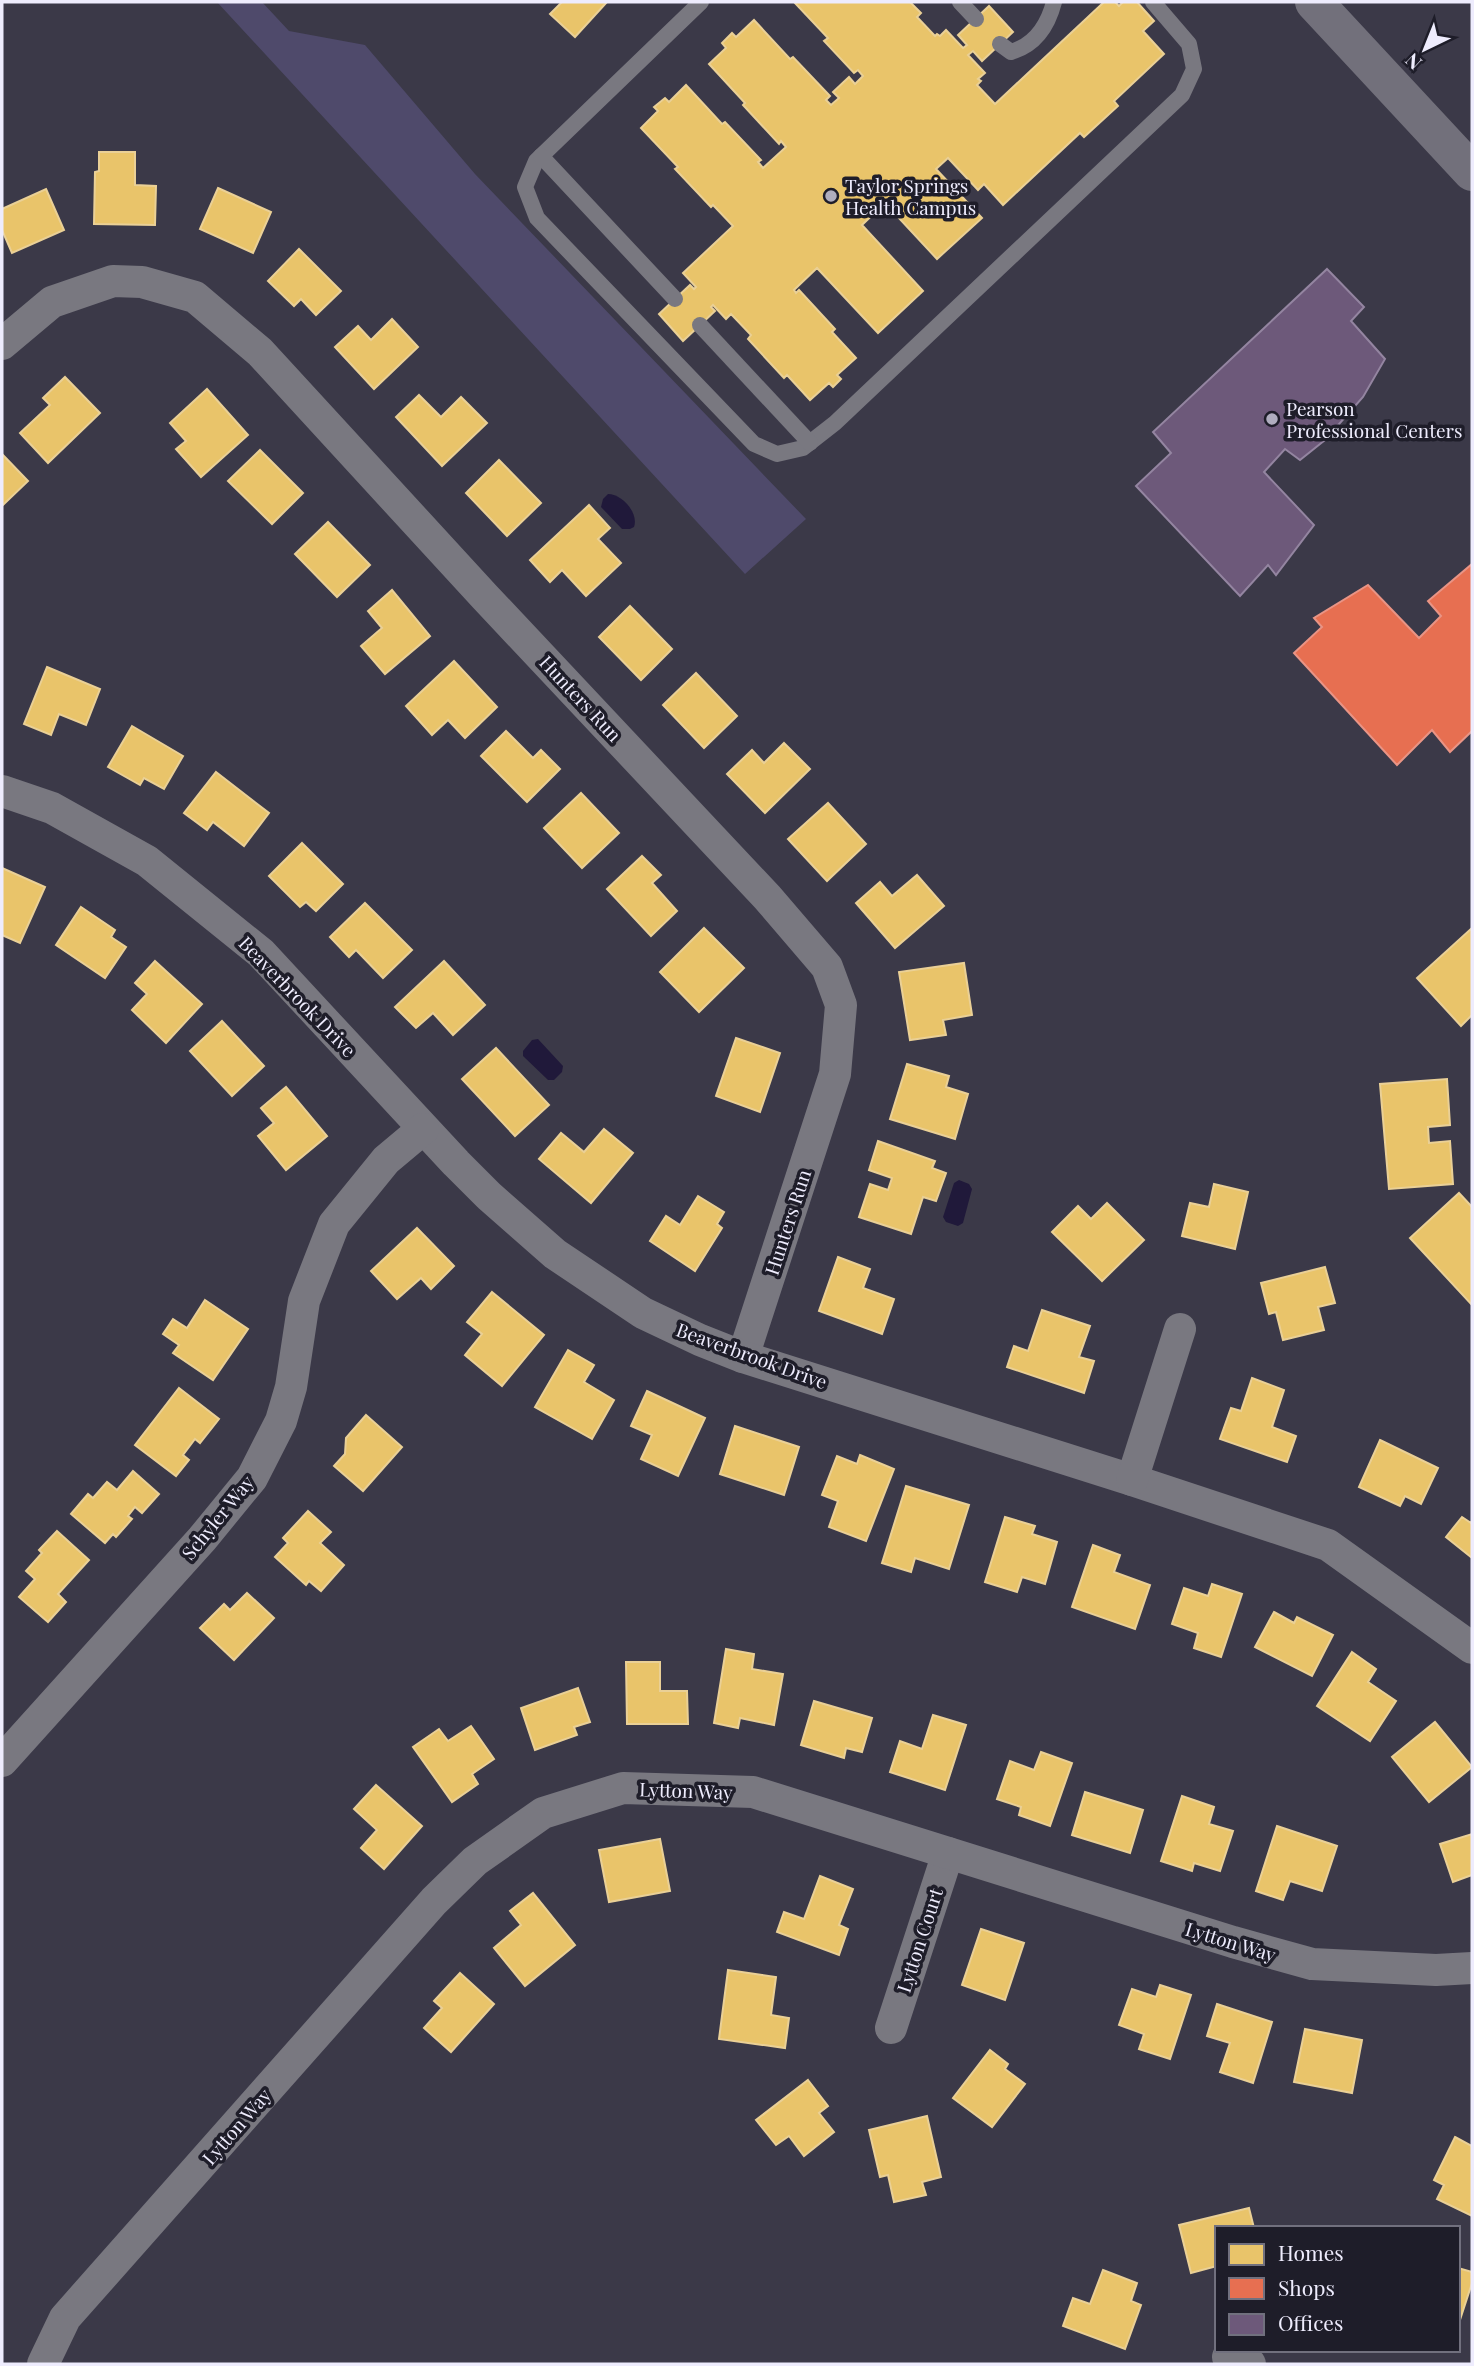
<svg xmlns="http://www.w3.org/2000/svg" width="1474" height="2366" viewBox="0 0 1474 2366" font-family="'Playfair Display',serif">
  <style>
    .green { fill: #4f4a6b }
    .water { fill: #20193a }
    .homes { fill: #e9c46a; stroke: #ead096; stroke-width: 2 }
    .shops { fill: #e76f51; stroke: #e99485; stroke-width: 2 }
    .offices { fill: #6d597a; stroke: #9485a1; stroke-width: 2 }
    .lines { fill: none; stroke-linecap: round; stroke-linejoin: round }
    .service { stroke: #797880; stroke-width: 16 }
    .minor { stroke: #797880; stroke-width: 32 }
    .secondary { stroke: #72707b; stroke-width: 38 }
    .poi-dot { fill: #afadbe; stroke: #1e1d29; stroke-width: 2.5 }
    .labels { text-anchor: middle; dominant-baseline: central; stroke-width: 7; stroke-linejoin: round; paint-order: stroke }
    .poi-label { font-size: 19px; fill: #eeecfd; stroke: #1e1d29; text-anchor: start }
    .street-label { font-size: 19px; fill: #eeecfd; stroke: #1e1d29 }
  </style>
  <rect width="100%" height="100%" fill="#3b3948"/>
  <path class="green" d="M 217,2 L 262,2 L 289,31 L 365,45 L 475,174 L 806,519 L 745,574 Z"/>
  <g class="water">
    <path d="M 608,494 C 622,494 639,513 634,527 L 630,529 L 622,529 L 601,507 L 603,499 Z"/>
    <path d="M 538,1039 L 563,1066 L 562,1072 L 554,1080 L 548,1080 L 523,1056 L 523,1051 L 532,1040 Z"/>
    <path d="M 959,1180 L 969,1184 L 972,1189 L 963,1223 L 958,1226 L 946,1222 L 943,1217 L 954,1183 Z"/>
  </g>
  <g class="homes">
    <path d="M 562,2 L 607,2 L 575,37 L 550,14 Z"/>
    <path d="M 794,2 L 910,2 L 921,13 L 917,17 L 935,36 L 937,34 L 940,36 L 946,30 L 963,48 L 967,45 L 958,35 L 989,6 L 1013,32 L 982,61 L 973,51 L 968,55 L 985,73 L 978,79 L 981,81 L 977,85 L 995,104 L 1104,2 L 1115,2 L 1119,6 L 1123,2 L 1137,2 L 1154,21 L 1143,31 L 1164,54 L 1114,101 L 1118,106 L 1084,137 L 1080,133 L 1003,205 L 984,184 L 978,190 L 948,158 L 936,169 L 982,218 L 937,259 L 885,203 L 862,225 L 923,291 L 878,333 L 817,268 L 794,290 L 796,293 L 799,290 L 835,329 L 832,332 L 856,358 L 837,375 L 841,379 L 833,387 L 829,383 L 810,400 L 787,375 L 784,378 L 748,339 L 751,335 L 731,314 L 726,319 L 713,305 L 711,307 L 715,311 L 683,341 L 659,314 L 690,285 L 694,289 L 696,287 L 683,273 L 733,226 L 713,205 L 711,207 L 675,169 L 678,167 L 641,128 L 658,111 L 654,107 L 665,98 L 669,102 L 686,85 L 722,124 L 725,122 L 761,160 L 758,162 L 763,168 L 786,147 L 781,141 L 779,144 L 743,105 L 745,103 L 709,64 L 726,48 L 722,43 L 732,33 L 736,37 L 754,20 L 790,59 L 793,57 L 830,96 L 826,100 L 831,105 L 839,98 L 833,92 L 849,77 L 855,84 L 863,76 L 858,70 L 854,73 L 824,41 L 828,38 Z"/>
    <path d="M 99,152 L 135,152 L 135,185 L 156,186 L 155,225 L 94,224 L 95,172 L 99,171 Z"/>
    <path d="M 218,188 L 271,212 L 253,253 L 200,229 Z"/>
    <path d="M 46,189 L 64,230 L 12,253 L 2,230 L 2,209 Z"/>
    <path d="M 299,249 L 341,291 L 316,315 L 301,299 L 294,306 L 268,281 Z"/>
    <path d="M 392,319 L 418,347 L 374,389 L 335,347 L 358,326 L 371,340 Z"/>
    <path d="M 65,377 L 100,413 L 48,463 L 20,433 L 50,405 L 43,398 Z"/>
    <path d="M 207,389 L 248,435 L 201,477 L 176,449 L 186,441 L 170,423 Z"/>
    <path d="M 419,395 L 441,417 L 461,397 L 487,423 L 442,466 L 396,417 Z"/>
    <path d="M 260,450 L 303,493 L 272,524 L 228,481 Z"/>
    <path d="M 2,454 L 28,481 L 2,506 Z"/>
    <path d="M 499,460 L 541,503 L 507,536 L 466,493 Z"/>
    <path d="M 589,505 L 610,528 L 598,539 L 621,563 L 586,596 L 562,570 L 550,582 L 530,560 Z"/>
    <path d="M 328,522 L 370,565 L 337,597 L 295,554 Z"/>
    <path d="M 392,590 L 430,636 L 385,674 L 361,646 L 382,628 L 368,611 Z"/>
    <path d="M 630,606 L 672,649 L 641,680 L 599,637 Z"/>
    <path d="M 454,661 L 497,707 L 465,738 L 448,720 L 432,735 L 406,706 Z"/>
    <path d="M 47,667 L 100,689 L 86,725 L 59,714 L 51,735 L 24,724 Z"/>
    <path d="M 696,673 L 737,716 L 704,748 L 663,705 Z"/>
    <path d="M 132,726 L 183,756 L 164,789 L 144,778 L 140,785 L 108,767 Z"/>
    <path d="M 506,731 L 533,758 L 541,750 L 560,769 L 527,802 L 481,756 Z"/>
    <path d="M 784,743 L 810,769 L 765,813 L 727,774 L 752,750 L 764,763 Z"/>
    <path d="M 216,772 L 269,813 L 244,846 L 213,822 L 207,830 L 184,813 Z"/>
    <path d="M 581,793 L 619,833 L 582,868 L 544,828 Z"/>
    <path d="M 828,803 L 866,844 L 827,881 L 788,839 Z"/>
    <path d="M 302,843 L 343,884 L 316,911 L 306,902 L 300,907 L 269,876 Z"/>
    <path d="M 642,856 L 661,875 L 652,883 L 677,911 L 651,936 L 607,889 Z"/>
    <path d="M 2,868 L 45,887 L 20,943 L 2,935 Z"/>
    <path d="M 917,875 L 944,906 L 895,948 L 856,903 L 880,882 L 892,896 Z"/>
    <path d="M 365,903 L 412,950 L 383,978 L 356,950 L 349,957 L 330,937 Z"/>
    <path d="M 81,907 L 115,930 L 111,937 L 126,947 L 105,978 L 56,945 Z"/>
    <path d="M 704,928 L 744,968 L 699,1012 L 660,972 Z"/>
    <path d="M 1472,928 L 1472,1015 L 1461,1026 L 1417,978 Z"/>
    <path d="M 155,961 L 202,1004 L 166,1043 L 132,1010 L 147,994 L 135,983 Z"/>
    <path d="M 444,961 L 485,1005 L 453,1035 L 433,1013 L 416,1028 L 395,1007 Z"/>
    <path d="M 964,963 L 972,1015 L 943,1020 L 946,1035 L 910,1040 L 899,972 Z"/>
    <path d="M 222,1021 L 264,1066 L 232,1096 L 190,1051 Z"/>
    <path d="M 736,1038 L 780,1053 L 760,1112 L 716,1096 Z"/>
    <path d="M 496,1048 L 549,1105 L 515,1136 L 462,1079 Z"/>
    <path d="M 907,1064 L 949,1076 L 946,1087 L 968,1094 L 955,1139 L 890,1119 Z"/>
    <path d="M 1447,1079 L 1450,1125 L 1428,1127 L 1429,1143 L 1450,1141 L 1453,1184 L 1389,1189 L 1380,1084 Z"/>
    <path d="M 286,1087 L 327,1136 L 286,1170 L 258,1136 L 274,1123 L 261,1108 Z"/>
    <path d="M 604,1129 L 633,1153 L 591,1203 L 539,1159 L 561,1133 L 584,1152 Z"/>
    <path d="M 878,1141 L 935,1161 L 932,1168 L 946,1173 L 936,1201 L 923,1197 L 911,1234 L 859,1217 L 870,1184 L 888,1190 L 892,1178 L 869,1170 Z"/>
    <path d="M 1214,1184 L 1248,1192 L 1235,1249 L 1182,1236 L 1190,1203 L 1209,1207 Z"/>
    <path d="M 1459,1193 L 1472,1207 L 1472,1305 L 1410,1238 Z"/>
    <path d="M 698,1196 L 724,1212 L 717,1224 L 722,1228 L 695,1271 L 650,1241 L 666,1216 L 680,1225 Z"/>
    <path d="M 1107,1203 L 1144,1240 L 1102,1281 L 1052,1232 L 1078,1206 L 1091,1219 Z"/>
    <path d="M 417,1228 L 454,1266 L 431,1289 L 421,1278 L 397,1299 L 371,1271 Z"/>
    <path d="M 838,1257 L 870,1269 L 863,1288 L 894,1299 L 882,1334 L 819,1311 Z"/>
    <path d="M 1325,1267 L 1335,1303 L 1318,1307 L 1324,1330 L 1283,1340 L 1276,1312 L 1269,1314 L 1261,1283 Z"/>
    <path d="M 492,1292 L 544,1335 L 502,1386 L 465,1355 L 482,1334 L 467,1322 Z"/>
    <path d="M 205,1300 L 248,1329 L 213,1380 L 173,1353 L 179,1345 L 163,1334 L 173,1319 L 187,1328 Z"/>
    <path d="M 1042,1310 L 1090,1326 L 1079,1357 L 1094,1361 L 1084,1393 L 1007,1367 L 1014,1346 L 1028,1351 Z"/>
    <path d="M 568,1350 L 594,1365 L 584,1382 L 614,1400 L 592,1439 L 535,1407 Z"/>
    <path d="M 1252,1378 L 1284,1390 L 1272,1427 L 1296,1436 L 1287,1462 L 1220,1439 L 1231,1408 L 1241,1411 Z"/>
    <path d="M 179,1388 L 219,1419 L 200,1443 L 195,1439 L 183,1455 L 189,1460 L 176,1476 L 135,1445 Z"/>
    <path d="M 647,1391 L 705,1418 L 678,1476 L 641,1459 L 652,1435 L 631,1426 Z"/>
    <path d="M 366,1415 L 402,1447 L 363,1491 L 334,1466 L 345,1454 L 346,1438 Z"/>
    <path d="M 735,1426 L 799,1447 L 784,1495 L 720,1474 Z"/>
    <path d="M 1380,1440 L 1438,1468 L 1421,1504 L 1405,1496 L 1400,1506 L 1359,1487 Z"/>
    <path d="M 860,1455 L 894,1469 L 866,1541 L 829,1527 L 838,1501 L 822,1495 L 837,1456 L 857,1464 Z"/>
    <path d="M 133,1471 L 159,1494 L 142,1513 L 135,1507 L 128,1516 L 132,1519 L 116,1537 L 113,1534 L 105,1543 L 71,1514 L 88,1494 L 93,1498 L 107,1482 L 117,1490 Z"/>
    <path d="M 906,1486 L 969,1505 L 949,1569 L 915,1558 L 911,1572 L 882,1563 Z"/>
    <path d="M 308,1511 L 331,1532 L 320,1543 L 344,1565 L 321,1591 L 309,1581 L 306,1585 L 275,1557 L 288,1543 L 283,1538 Z"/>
    <path d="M 1005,1517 L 1035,1526 L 1032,1534 L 1057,1542 L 1045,1584 L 1022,1577 L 1017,1592 L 985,1582 Z"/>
    <path d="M 1462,1517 L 1471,1523 L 1472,1521 L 1472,1558 L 1446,1537 Z"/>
    <path d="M 57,1531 L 89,1560 L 58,1594 L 66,1602 L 48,1622 L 19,1597 L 35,1579 L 26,1571 L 42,1553 L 39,1550 Z"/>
    <path d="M 1093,1545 L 1120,1555 L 1114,1572 L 1150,1585 L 1135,1629 L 1072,1607 Z"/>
    <path d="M 1212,1584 L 1242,1594 L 1221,1657 L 1194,1648 L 1198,1633 L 1172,1624 L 1184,1588 L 1208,1596 Z"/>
    <path d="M 247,1593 L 274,1618 L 234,1660 L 200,1628 L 224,1604 L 230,1610 Z"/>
    <path d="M 1274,1612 L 1294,1623 L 1297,1617 L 1333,1635 L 1312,1676 L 1255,1647 Z"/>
    <path d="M 726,1649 L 754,1654 L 752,1669 L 783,1674 L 774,1725 L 740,1718 L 738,1728 L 714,1723 Z"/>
    <path d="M 1352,1652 L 1376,1669 L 1368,1682 L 1396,1701 L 1370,1741 L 1317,1706 Z"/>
    <path d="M 626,1662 L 660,1662 L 660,1691 L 687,1691 L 688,1724 L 627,1724 Z"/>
    <path d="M 578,1688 L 590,1722 L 574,1727 L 577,1735 L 535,1750 L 521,1708 Z"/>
    <path d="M 814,1701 L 872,1718 L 862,1752 L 846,1748 L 844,1758 L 801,1745 Z"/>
    <path d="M 933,1715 L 966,1725 L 945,1790 L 890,1772 L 900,1741 L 922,1749 Z"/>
    <path d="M 1435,1722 L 1472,1767 L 1429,1802 L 1392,1757 Z"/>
    <path d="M 471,1726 L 494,1759 L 472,1774 L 478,1784 L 452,1802 L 413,1747 L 439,1729 L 448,1741 Z"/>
    <path d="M 1041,1752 L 1072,1763 L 1050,1826 L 1019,1815 L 1021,1807 L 997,1799 L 1010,1761 L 1034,1770 Z"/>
    <path d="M 376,1785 L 422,1826 L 384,1869 L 361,1848 L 377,1830 L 354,1809 Z"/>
    <path d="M 1085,1792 L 1143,1810 L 1130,1853 L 1072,1835 Z"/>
    <path d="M 1182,1796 L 1214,1807 L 1209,1824 L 1233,1831 L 1220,1871 L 1194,1863 L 1192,1871 L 1161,1861 Z"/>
    <path d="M 1277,1826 L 1337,1846 L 1322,1891 L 1290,1881 L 1283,1900 L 1256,1891 Z"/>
    <path d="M 1472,1834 L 1472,1875 L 1453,1882 L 1440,1844 Z"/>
    <path d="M 660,1839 L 670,1891 L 609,1902 L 599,1850 Z"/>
    <path d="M 820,1876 L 853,1889 L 839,1925 L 848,1929 L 839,1955 L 777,1932 L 784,1912 L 804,1919 Z"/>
    <path d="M 533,1893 L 575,1945 L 525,1986 L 494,1948 L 521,1925 L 510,1911 Z"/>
    <path d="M 981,1929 L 1024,1943 L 1005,2000 L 962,1985 Z"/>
    <path d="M 728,1970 L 776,1977 L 771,2015 L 789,2018 L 785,2048 L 719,2039 Z"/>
    <path d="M 460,1973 L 494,2004 L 451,2052 L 424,2028 L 442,2008 L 434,2001 Z"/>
    <path d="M 1160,1985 L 1191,1995 L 1170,2059 L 1139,2049 L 1144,2034 L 1119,2025 L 1132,1989 L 1156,1997 Z"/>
    <path d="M 1217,2004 L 1272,2022 L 1253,2083 L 1220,2072 L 1230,2043 L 1207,2036 Z"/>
    <path d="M 1305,2029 L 1362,2040 L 1352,2093 L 1294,2082 Z"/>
    <path d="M 990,2050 L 1008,2064 L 1005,2069 L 1025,2084 L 992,2127 L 953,2098 Z"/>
    <path d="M 808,2080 L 828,2106 L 819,2113 L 834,2132 L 804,2156 L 789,2136 L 776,2145 L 756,2120 Z"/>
    <path d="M 927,2116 L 941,2177 L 922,2182 L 926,2195 L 894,2202 L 888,2175 L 880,2177 L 869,2130 Z"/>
    <path d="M 1455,2137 L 1472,2146 L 1472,2216 L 1437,2199 L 1444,2185 L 1434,2180 Z"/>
    <path d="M 1249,2208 L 1254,2228 L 1217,2228 L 1217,2266 L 1191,2273 L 1179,2225 Z"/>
    <path d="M 1458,2268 L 1472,2272 L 1472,2283 L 1458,2326 Z"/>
    <path d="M 1103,2270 L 1137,2283 L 1131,2301 L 1141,2305 L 1125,2349 L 1063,2326 L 1073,2298 L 1090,2304 Z"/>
  </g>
  <path class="shops" d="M 1472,564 L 1472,731 L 1450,752 L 1432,730 L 1397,765 L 1294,653 L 1322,627 L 1314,618 L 1368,585 L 1419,638 L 1441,616 L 1428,601 Z"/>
  <path class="offices" d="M 1327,269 L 1364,307 L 1351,321 L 1385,359 L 1363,397 L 1325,440 L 1300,460 L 1285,449 L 1264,472 L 1314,525 L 1276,575 L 1268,565 L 1240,596 L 1136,486 L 1171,453 L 1153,432 Z"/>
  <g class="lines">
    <g class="service">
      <path d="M 701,2 L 536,161 L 525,187 L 537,218 L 754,444 L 777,454 L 803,448 L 835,423 L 1182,95 L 1194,69 L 1189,44 L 1153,2"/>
      <path d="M 960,2 L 976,19"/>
      <path d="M 1000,44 L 1011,52 C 1035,45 1048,25 1054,2"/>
      <path d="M 541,156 L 675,299"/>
      <path d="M 700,325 L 810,443"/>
    </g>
    <g class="minor">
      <path d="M 2,344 L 52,302 L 113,281 L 142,282 L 195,297 L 260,352 L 485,597 L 767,897 L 827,967 L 841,1005 L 835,1074 L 743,1357"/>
      <path d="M 2,791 L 52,808 L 147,861 L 261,953 L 456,1163 L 489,1196 L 555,1254 L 643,1313 L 700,1340 L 743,1357 L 1132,1480 L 1328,1545 L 1472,1648"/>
      <path d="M 1132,1480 L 1180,1329"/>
      <path d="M 2,1761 L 202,1539 L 252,1478 L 281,1421 L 291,1387 L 304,1301 L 334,1224 L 386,1160 L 423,1129"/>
      <path d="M 891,2028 L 948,1853"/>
      <path d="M 1228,2357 L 1250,2364"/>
      <path d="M 43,2364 L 65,2318 L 434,1901 L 475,1861 L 543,1813 L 623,1788 L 753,1792 L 1233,1942 L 1312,1964 L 1436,1970 L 1472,1968"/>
    </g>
    <path class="secondary" d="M 1314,2 L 1472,172"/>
  </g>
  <g class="poi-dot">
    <circle cx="831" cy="196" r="7"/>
    <circle cx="1272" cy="419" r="7"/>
  </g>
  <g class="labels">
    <g class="poi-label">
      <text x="845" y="185">Taylor Springs<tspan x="845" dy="22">Health Campus</tspan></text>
      <text x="1286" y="408">Pearson<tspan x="1286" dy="22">Professional Centers</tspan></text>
    </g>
    <g class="street-label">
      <text transform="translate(581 698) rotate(47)">Hunters Run</text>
      <text transform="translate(298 996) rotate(46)">Beaverbrook Drive</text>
      <text transform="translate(787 1222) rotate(-72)">Hunters Run</text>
      <text transform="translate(752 1355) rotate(20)">Beaverbrook Drive</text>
      <text transform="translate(217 1517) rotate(-51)">Schyler Way</text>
      <text transform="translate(686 1790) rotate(2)">Lytton Way</text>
      <text transform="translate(919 1940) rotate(-72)">Lytton Court</text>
      <text transform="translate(1231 1941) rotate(17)">Lytton Way</text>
      <text transform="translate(236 2126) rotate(-49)">Lytton Way</text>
    </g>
  </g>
  <rect width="1474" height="2366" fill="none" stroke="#eeecfd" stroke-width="7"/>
  <rect x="1215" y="2226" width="245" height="126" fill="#1e1d29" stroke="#71707e" stroke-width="2"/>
  <rect x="1229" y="2244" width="35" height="21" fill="#e9c46a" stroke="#71707e" stroke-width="2"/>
  <text x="1278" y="2261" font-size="21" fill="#eeecfd">Homes</text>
  <rect x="1229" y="2278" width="35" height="21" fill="#e76f51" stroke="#71707e" stroke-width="2"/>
  <text x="1278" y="2296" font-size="21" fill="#eeecfd">Shops</text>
  <rect x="1229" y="2314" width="35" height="21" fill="#6d597a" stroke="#71707e" stroke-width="2"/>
  <text x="1278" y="2331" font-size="21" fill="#eeecfd">Offices</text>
  <g transform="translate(1425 49) rotate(223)" stroke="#1e1d29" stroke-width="5" paint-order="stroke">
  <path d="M0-5L12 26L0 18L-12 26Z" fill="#eeecfd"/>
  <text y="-10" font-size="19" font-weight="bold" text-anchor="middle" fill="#eeecfd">N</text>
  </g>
</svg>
